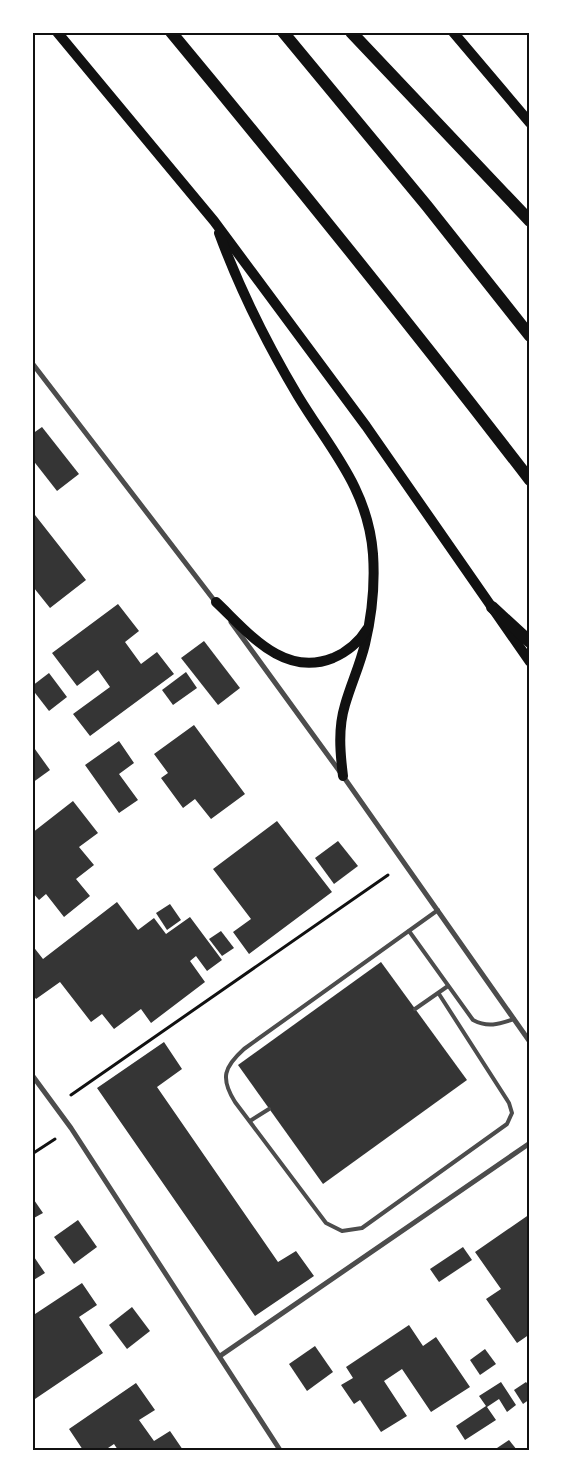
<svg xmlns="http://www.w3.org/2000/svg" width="562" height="1483" viewBox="0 0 562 1483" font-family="'Source Serif 4',serif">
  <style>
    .building { fill: #353535 }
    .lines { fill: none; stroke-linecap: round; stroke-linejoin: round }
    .path { stroke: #111; stroke-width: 3 }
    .service { stroke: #4c4c4c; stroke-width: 4 }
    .minor { stroke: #4c4c4c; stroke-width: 5 }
    .secondary { stroke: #111; stroke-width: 10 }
    .primary { stroke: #111; stroke-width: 12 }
    .neatline { fill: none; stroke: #111; stroke-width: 2 }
  </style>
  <rect width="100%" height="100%" fill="#fff"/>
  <g class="building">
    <path d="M 42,427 L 79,474 L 57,491 L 32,459 L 32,434 Z"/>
    <path d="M 35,515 L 86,580 L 50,608 L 34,588 L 32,589 L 32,517 Z"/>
    <path d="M 118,604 L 139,631 L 125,642 L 141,664 L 157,652 L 174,674 L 90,736 L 73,714 L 110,687 L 98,670 L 77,686 L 52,653 Z"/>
    <path d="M 204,641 L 240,688 L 218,705 L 181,658 Z"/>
    <path d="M 186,672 L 197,688 L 173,705 L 162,690 Z"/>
    <path d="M 49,673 L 67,697 L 49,711 L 32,689 L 32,686 Z"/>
    <path d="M 194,725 L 245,794 L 211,819 L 195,799 L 183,808 L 161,778 L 168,773 L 154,754 Z"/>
    <path d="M 119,741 L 134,763 L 119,774 L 138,800 L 119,813 L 85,765 Z"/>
    <path d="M 32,745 L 50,770 L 32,783 Z"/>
    <path d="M 73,801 L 98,833 L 79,847 L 94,865 L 76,879 L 90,896 L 64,917 L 46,894 L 39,900 L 32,892 L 32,833 Z"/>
    <path d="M 277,821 L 332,892 L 249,954 L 233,932 L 251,919 L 213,869 Z"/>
    <path d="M 338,841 L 358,866 L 334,884 L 315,858 Z"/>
    <path d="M 117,902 L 138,930 L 154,918 L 166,934 L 190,917 L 222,960 L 207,971 L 196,956 L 190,961 L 205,982 L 151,1023 L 141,1009 L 114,1029 L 102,1014 L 91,1022 L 60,982 L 36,999 L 32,994 L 32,945 L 43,959 Z"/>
    <path d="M 170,904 L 181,920 L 167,930 L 156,913 Z"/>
    <path d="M 221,931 L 234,948 L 222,956 L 209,939 Z"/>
    <path d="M 381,962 L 467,1080 L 323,1184 L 238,1065 Z"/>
    <path d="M 164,1042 L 182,1069 L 157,1087 L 278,1262 L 296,1251 L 314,1276 L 255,1316 L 97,1088 Z"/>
    <path d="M 32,1197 L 43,1213 L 32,1219 Z"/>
    <path d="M 530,1214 L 530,1334 L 517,1343 L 486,1299 L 501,1289 L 475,1252 Z"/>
    <path d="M 78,1220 L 97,1247 L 74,1264 L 54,1237 Z"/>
    <path d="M 463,1247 L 472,1260 L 439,1282 L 430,1269 Z"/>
    <path d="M 32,1254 L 45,1273 L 32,1281 Z"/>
    <path d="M 82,1283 L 97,1305 L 79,1317 L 103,1353 L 32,1401 L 32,1316 Z"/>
    <path d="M 132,1307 L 150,1331 L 127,1349 L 109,1325 Z"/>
    <path d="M 409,1325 L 423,1346 L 436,1337 L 470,1387 L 431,1412 L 402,1369 L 384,1381 L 407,1416 L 381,1432 L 360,1400 L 354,1404 L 341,1385 L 353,1378 L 346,1367 Z"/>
    <path d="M 315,1346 L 333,1372 L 307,1391 L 289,1364 Z"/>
    <path d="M 485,1349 L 496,1364 L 480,1375 L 470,1360 Z"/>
    <path d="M 501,1382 L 516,1405 L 507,1412 L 499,1399 L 487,1407 L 496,1420 L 465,1440 L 456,1426 L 486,1406 L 479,1396 Z"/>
    <path d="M 526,1382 L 530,1387 L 530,1399 L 523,1404 L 514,1390 Z"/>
    <path d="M 136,1383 L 155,1410 L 139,1420 L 154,1441 L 170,1431 L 183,1450 L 118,1450 L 114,1444 L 105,1450 L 83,1450 L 69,1429 Z"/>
    <path d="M 509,1440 L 517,1450 L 494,1450 Z"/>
  </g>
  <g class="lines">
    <g class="path">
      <path d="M 71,1095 L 388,875"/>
      <path d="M 32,1154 L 55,1139"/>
    </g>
    <g class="service">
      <path d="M 438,910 L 244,1049 C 224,1067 220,1078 235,1102 L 326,1223 L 342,1231 L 362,1228 L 507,1124 L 512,1113 L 509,1103 L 439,994"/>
      <path d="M 409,931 L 473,1020 C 488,1028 499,1024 514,1019"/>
      <path d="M 415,1009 L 448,986"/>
      <path d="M 250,1121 L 269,1109"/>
    </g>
    <g class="minor">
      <path d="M 32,363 L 217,604"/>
      <path d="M 231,622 L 343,776 L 530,1042"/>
      <path d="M 32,1075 L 71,1128 L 280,1450"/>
      <path d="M 220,1356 L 530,1143"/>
    </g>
    <g class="secondary">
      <path d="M 57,32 L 214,221 L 366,426 L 530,662"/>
      <path d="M 453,32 L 530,123"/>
      <path d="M 219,233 C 240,290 267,344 298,396 C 330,449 368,488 373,554 C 375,584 372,615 365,644 C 360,665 351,684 345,705 C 338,728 340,752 343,776"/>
      <path d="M 216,602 C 248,632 283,678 333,658 C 347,652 359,642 367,629"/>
    </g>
    <g class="primary">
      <path d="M 171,32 C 293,179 413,328 530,480"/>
      <path d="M 283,32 L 427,206 L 530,336"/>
      <path d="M 351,32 L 530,221"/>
      <path d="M 492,607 L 530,642"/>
    </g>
  </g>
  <rect width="562" height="1483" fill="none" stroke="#ffffff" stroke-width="68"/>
  <rect x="34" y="34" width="494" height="1415" class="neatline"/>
</svg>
